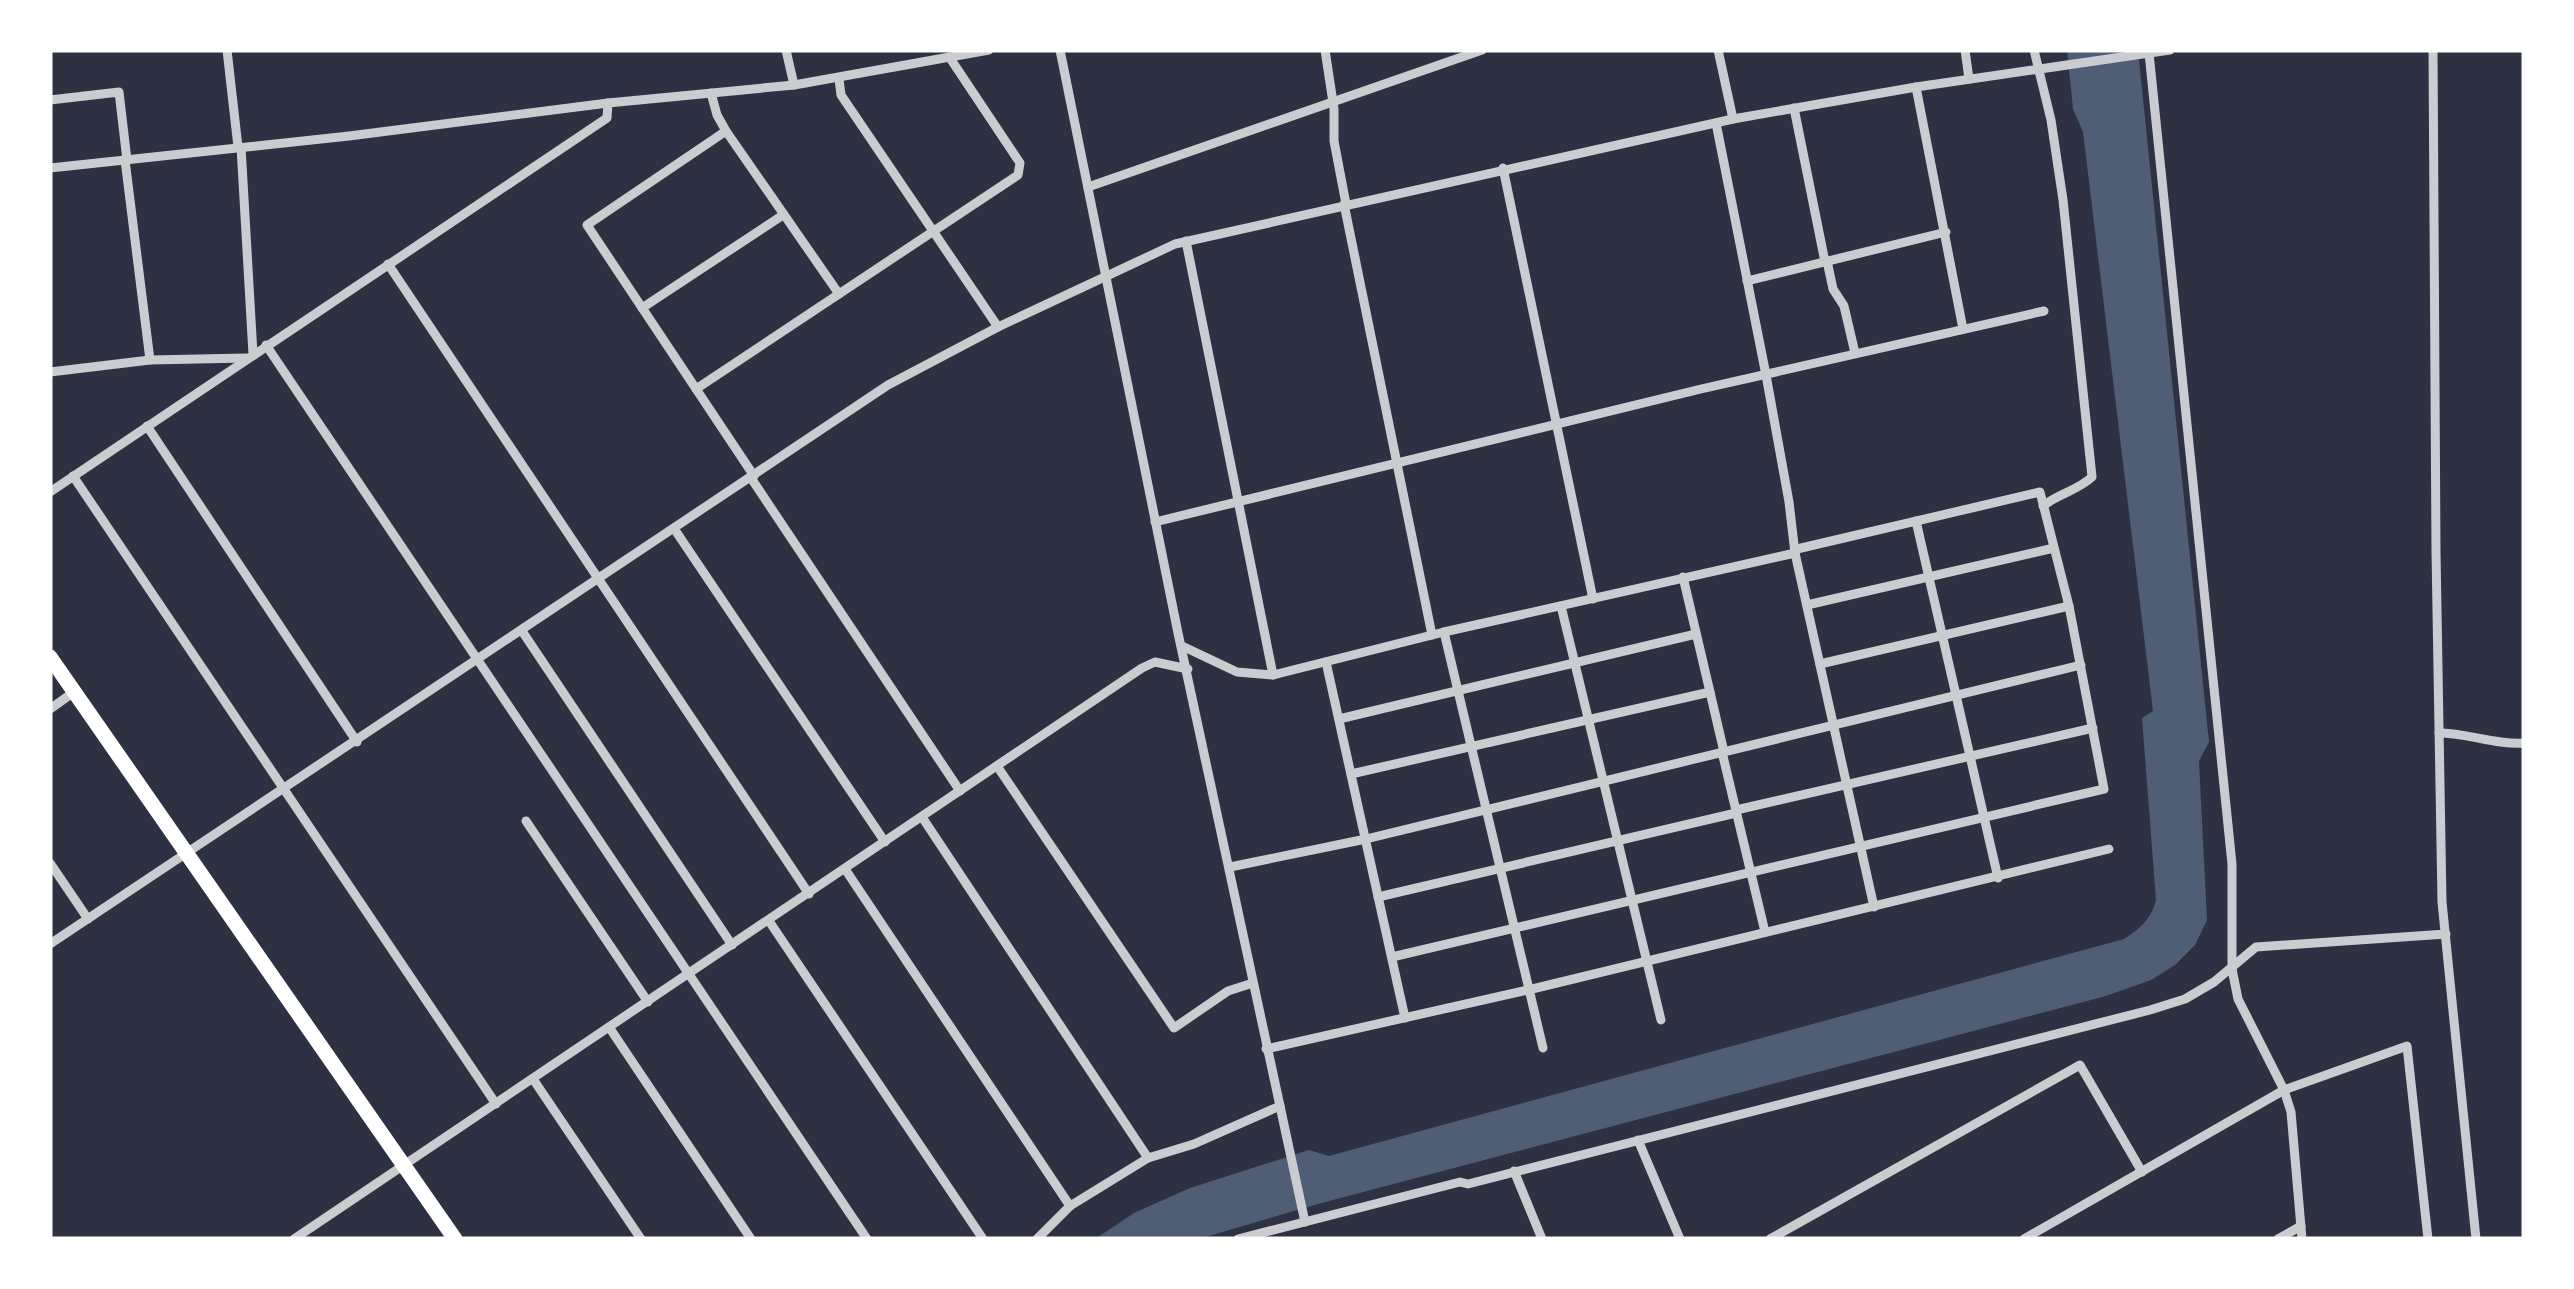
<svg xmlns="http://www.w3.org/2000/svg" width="2574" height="1289" viewBox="0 0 2574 1289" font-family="'Times New Roman',serif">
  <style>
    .water { fill: #4f5d75 }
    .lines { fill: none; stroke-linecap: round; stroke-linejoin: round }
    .minor { stroke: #caccd0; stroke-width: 9 }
    .primary { stroke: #fff; stroke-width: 15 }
  </style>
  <rect width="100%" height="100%" fill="#2d3142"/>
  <path class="water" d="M 2067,50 L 2138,50 L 2209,742 L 2199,761 L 2207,920 L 2195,945 L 2175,965 L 2151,980 L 2106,996 L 1318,1204 L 1199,1239 L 1095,1239 L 1134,1213 L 1190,1188 L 1309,1150 L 1329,1156 L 2124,939 C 2141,928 2151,919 2156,900 L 2142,718 L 2153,711 L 2083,132 L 2073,109 Z"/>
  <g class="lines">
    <g class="minor">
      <path d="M 227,50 L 238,147"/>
      <path d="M 786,50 L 794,85"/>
      <path d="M 1060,50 L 1178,633 L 1305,1222"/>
      <path d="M 1325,50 L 1334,109 L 1334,141 L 1346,204"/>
      <path d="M 1718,50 L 1733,119"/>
      <path d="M 1965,50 L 1969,79"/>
      <path d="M 2034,50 L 2051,120 L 2063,200 L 2092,477 C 2077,491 2059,493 2043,506"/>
      <path d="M 2433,50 L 2436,552 L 2442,902 L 2476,1239"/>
      <path d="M 2149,53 L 2232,864 L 2232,969 L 2238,999 L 2284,1090 L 2291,1112 L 2302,1239"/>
      <path d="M 839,79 L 841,95 L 998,327"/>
      <path d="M 1916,87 L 1963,329"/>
      <path d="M 711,93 L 717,115 L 726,131 L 839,294"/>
      <path d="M 50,100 L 119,92 L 127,160"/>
      <path d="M 1794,108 L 1825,262"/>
      <path d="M 1716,123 L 1766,375 L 1789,502 L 1795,553 L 1874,907"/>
      <path d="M 726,131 L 587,225 L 754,476"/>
      <path d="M 241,147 L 253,354"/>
      <path d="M 125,160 L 150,360"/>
      <path d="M 50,168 L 349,136 L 608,103 L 794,85 L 989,50"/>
      <path d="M 1503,168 L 1593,599"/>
      <path d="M 1088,187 L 1482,50"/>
      <path d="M 1344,204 L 1432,635"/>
      <path d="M 1186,241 L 1273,675"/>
      <path d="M 1827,261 L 1833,289 L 1844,306 L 1855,353"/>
      <path d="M 388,264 L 809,894"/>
      <path d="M 1747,281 L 1946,232"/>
      <path d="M 642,308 L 783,215"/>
      <path d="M 266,345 L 867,1239"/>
      <path d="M 50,372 L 150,360 L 247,358"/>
      <path d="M 696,389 L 1018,175 L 1020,163 L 950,58"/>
      <path d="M 147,426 L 357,742"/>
      <path d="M 73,476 L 496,1104"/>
      <path d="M 751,478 L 960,791"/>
      <path d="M 50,492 L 607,118 L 608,103"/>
      <path d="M 1916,521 L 1998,878"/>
      <path d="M 1155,522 L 1701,389 L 2044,311"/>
      <path d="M 675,530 L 885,842"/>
      <path d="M 1807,605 L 2054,548"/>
      <path d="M 1561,606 L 1661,1020"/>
      <path d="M 522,631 L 732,945"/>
      <path d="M 1444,632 L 1543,1048"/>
      <path d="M 1182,646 L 1237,672 L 1273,675 L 1444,632 L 1795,553"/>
      <path d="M 1326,662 L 1405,1018"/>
      <path d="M 1820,664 L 2069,606"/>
      <path d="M 1710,692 L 1724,752"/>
      <path d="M 50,709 L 74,692"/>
      <path d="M 1339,719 L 1696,634"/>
      <path d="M 2439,733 C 2468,733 2495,745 2524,743"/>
      <path d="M 1722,752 L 1765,932"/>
      <path d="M 997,766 L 1174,1028 L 1228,991 L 1253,983"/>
      <path d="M 1351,774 L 1710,692 L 1683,577"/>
      <path d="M 1736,810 L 2093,728"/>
      <path d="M 922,817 L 1148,1158"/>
      <path d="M 526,821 L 648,1002"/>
      <path d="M 50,863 L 88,919"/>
      <path d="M 1230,867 L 1366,839 L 2081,665"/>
      <path d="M 845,869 L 1070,1206"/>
      <path d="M 1378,897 L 1736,813"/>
      <path d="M 769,921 L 983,1239"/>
      <path d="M 50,944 L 888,385 L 998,327 L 1175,244 L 1733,119 L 1916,87 L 2170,50"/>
      <path d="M 1392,957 L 2104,789 L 2069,606 L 2040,492 L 1797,549"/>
      <path d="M 609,1027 L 751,1239"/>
      <path d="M 1266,1049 L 1528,990 L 2109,849"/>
      <path d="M 533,1079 L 641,1239"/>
      <path d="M 1638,1140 L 1680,1239"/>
      <path d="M 1514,1171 L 1542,1239"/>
      <path d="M 294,1239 L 1142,668 L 1155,662 L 1188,669"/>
      <path d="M 1037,1239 L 1070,1206 L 1148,1158 L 1194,1144 L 1280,1106"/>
      <path d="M 1238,1239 L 1460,1182 L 1468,1184 L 2150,1010 L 2185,999 L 2214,982 L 2256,947 L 2446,934"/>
      <path d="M 1770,1239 L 2080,1065 L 2142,1172"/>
      <path d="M 2024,1239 L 2284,1090 L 2407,1046 L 2428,1239"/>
      <path d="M 2278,1239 L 2301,1226"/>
    </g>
    <path class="primary" d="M 50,657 L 455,1239"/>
  </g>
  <rect width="2574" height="1289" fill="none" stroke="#ffffff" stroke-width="105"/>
</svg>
